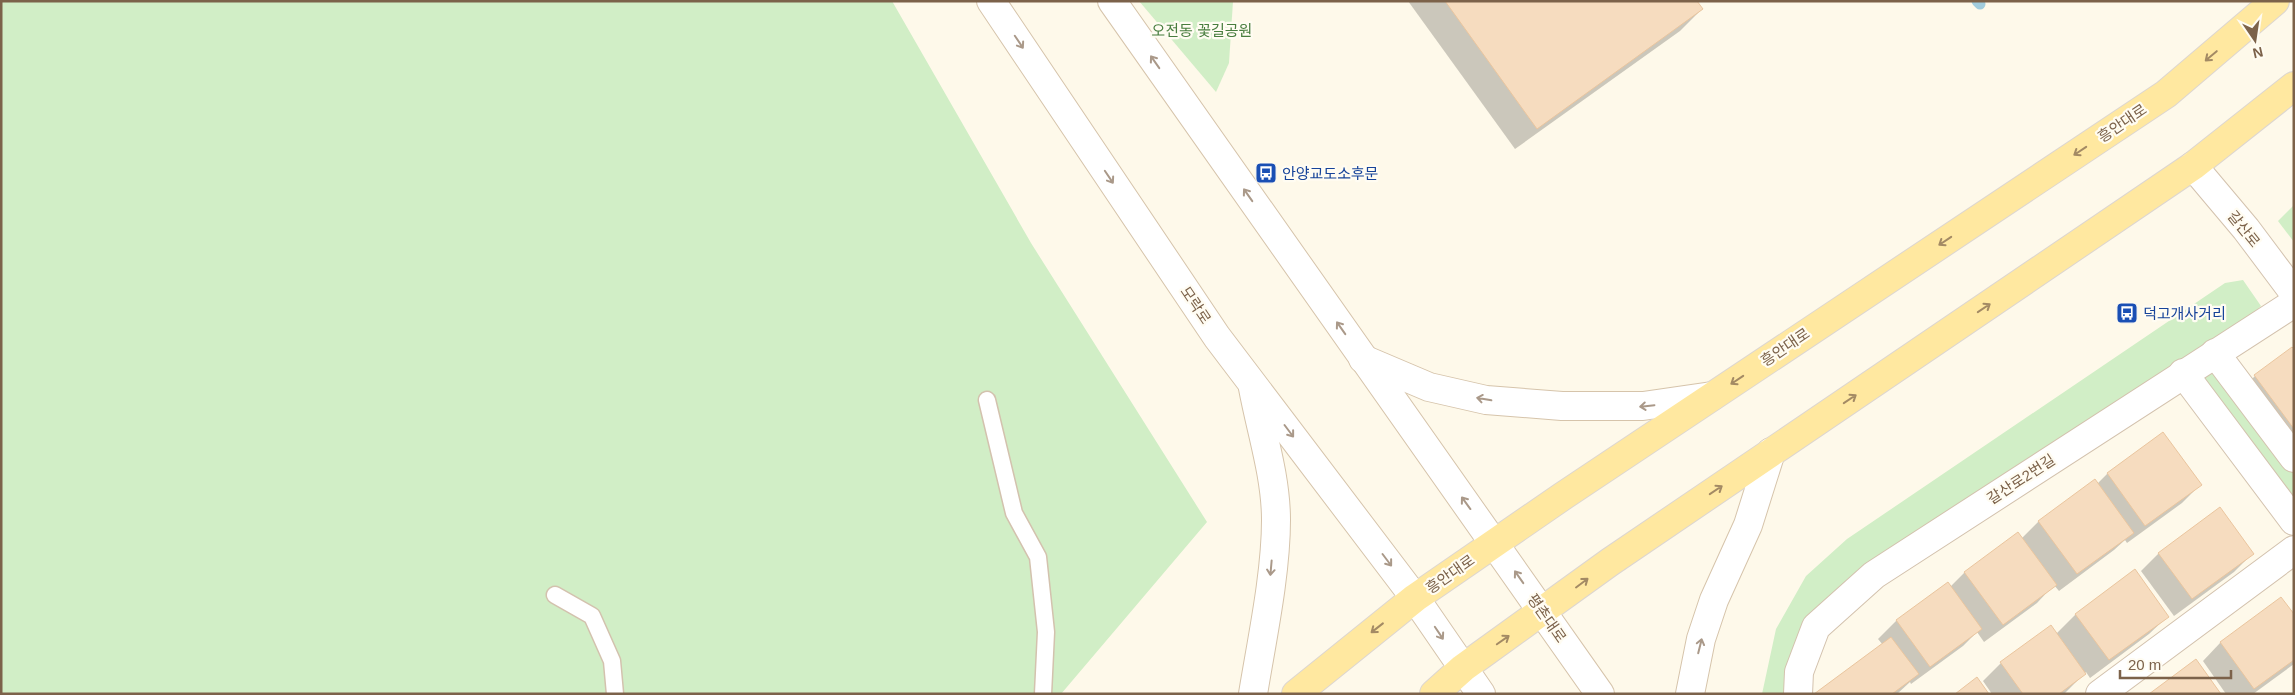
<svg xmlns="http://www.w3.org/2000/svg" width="2295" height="695" viewBox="0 0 2295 695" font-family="Arial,'Noto Sans KR',sans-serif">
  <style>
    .green { fill: #d1eec6 }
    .shadow { fill: #0003 }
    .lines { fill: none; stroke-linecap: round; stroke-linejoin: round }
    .stream { stroke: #a1ccdd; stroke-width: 11 }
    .building { fill: #f6dcbf; stroke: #eac59e }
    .lane-casing { stroke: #d3c2ae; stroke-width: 19 }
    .street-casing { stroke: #d3c2ae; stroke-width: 30 }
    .secondary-casing { stroke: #d6c4ab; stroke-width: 30 }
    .primary-casing { stroke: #ddd6d0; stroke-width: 30 }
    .lane { stroke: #fff; stroke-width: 16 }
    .street { stroke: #fff; stroke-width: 28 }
    .secondary { stroke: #fff; stroke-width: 28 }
    .primary { stroke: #ffe8a0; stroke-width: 28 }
    .oneway { stroke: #aa9989 }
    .oneway2 { stroke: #a38a64 }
    .labels { text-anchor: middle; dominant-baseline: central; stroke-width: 4.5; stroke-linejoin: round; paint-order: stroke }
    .park-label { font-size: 15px; fill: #487d3e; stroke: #fffcf2 }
    .street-label { font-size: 15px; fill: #7c624a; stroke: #fffcf2 }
    .transit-label { font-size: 15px; fill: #164399; stroke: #fffcf2; text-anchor: start }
  </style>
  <rect width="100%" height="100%" fill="#fef9ea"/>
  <g class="green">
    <path d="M 1,1 L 892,1 L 1031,243 L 1207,522 L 1061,694 L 1,694 Z"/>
    <path d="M 1139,1 L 1233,1 L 1229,63 L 1216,92 Z"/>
    <path d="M 2294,205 L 2294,242 L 2278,221 Z"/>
    <path d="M 2243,280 L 2261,306 L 2230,337 L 1863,574 L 1788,694 L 1762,694 L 1776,629 L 1806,576 L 1847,539 L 2225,283 Z"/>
    <path d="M 2211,368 L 2294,450 L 2294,515 L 2200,385 Z"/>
  </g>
  <g class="shadow">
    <path d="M 1408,1 L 1696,1 L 1702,9 L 1680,31 L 1515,149 Z"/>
    <path d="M 2292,349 L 2294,351 L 2294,458 L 2237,394 L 2255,376 Z"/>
    <path d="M 2163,434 L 2200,485 L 2182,503 L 2127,543 L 2125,540 L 2114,550 L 2059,591 L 2054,585 L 2037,603 L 1984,642 L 1977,632 L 1963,646 L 1911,684 L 1910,682 L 1897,694 L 1816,694 L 1883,645 L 1878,639 L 1896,621 L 1948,584 L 1950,587 L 1964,573 L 2018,534 L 2021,539 L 2039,521 L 2097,484 L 2107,474 Z"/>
    <path d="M 2159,553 L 2252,554 L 2234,572 L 2174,616 L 2141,571 Z"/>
    <path d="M 2135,571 L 2167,617 L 2149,634 L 2090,678 L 2086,672 L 2064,694 L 1992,694 L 1983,681 L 2001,663 L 2056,634 L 2075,615 Z"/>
    <path d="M 2281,599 L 2294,616 L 2294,664 L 2253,694 L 2226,694 L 2203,661 L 2220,643 Z"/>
  </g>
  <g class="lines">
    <path class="stream" d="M 1977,1 L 1980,4"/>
  </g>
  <g class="building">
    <path d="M 1445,1 L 1697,1 L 1703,9 L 1537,129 Z"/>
    <path d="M 2292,347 L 2294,349 L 2294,429 L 2254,375 Z"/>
    <path d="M 2163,432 L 2202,485 L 2145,526 L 2107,473 Z"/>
    <path d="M 2095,479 L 2134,533 L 2077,574 L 2038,521 Z"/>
    <path d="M 2220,507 L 2254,554 L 2192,599 L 2158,553 Z"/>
    <path d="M 2018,532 L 2057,585 L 2003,625 L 1964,572 Z"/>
    <path d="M 2135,569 L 2169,617 L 2109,660 L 2075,614 Z"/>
    <path d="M 1948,582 L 1982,629 L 1930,667 L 1896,620 Z"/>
    <path d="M 2281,597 L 2294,614 L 2294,660 L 2254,689 L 2220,642 Z"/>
    <path d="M 2051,625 L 2086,674 L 2059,694 L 2023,694 L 2000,662 Z"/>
    <path d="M 1891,637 L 1919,674 L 1892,694 L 1814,694 Z"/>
    <path d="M 2196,659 L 2221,694 L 2149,694 Z"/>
    <path d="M 1977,677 L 1989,694 L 1955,694 Z"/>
  </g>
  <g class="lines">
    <g class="lane-casing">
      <g id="lane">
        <path d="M 987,400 L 1014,513 L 1038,557 L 1046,632 L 1043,694"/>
        <path d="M 555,595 L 592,616 L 612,661 L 615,694"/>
      </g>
    </g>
    <g class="street-casing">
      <g id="street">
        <path d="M 2193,166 L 2246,229 L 2294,293"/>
        <path d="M 2215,353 L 2294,458"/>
        <path d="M 2183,373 L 2294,521"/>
        <path d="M 1798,694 L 1799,672 L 1816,627 L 1874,575 L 2294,303"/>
        <path d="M 2100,694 L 2294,550"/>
      </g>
    </g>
    <g class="secondary-casing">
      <g id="secondary">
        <path d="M 991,1 L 1217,337 L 1415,598 L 1481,694"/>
        <path d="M 1112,1 L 1600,694"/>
        <path d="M 1363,359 L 1429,387 L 1486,400 L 1562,406 L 1643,406 L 1712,396"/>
        <path d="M 1253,388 C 1261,431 1276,476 1276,520 C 1276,574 1262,639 1253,694"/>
        <path d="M 1690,694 L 1701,639 L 1714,600 L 1748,525 L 1771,452"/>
      </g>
    </g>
    <g class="primary-casing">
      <g id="primary">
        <path d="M 1296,694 L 1415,598 L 1563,496 L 2166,94 L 2275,1"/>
        <path d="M 1434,694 L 1463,668 L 1610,562 L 2193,166 L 2294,86"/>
      </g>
    </g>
    <use href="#lane" class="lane"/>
    <use href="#street" class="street"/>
    <use href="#secondary" class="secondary"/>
    <use href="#primary" class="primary"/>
  </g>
  <defs><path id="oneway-shaft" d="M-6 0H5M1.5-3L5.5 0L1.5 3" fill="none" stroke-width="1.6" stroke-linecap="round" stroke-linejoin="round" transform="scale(1.25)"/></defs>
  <g class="oneway">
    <use href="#oneway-shaft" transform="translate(1019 42) rotate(56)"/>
    <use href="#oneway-shaft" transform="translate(1155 62) rotate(-125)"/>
    <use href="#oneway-shaft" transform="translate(1109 177) rotate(56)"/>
    <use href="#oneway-shaft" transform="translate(1248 195) rotate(-125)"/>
    <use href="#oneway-shaft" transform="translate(1341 328) rotate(-125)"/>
    <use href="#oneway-shaft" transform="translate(1484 399) rotate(-170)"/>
    <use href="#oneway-shaft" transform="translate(1647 406) rotate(174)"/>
    <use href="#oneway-shaft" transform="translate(1289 431) rotate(53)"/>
    <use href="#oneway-shaft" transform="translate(1466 503) rotate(-126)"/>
    <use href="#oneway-shaft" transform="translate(1387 560) rotate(53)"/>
    <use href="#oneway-shaft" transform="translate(1271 568) rotate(95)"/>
    <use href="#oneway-shaft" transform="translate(1519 577) rotate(-125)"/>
    <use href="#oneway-shaft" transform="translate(1439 633) rotate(56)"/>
    <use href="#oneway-shaft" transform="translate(1700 646) rotate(-76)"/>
  </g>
  <g class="oneway2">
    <use href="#oneway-shaft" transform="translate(2211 56) rotate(140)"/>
    <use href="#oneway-shaft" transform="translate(2080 151) rotate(146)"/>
    <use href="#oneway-shaft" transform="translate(1945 241) rotate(146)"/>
    <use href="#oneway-shaft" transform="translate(1984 308) rotate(-34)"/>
    <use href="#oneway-shaft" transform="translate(1737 380) rotate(146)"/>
    <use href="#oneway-shaft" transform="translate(1850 399) rotate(-34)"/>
    <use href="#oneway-shaft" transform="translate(1716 490) rotate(-34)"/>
    <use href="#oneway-shaft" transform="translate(1582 583) rotate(-37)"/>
    <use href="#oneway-shaft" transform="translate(1377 628) rotate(142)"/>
    <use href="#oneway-shaft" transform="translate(1503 640) rotate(-35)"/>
  </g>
  <defs>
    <g id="bus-square" transform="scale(1.125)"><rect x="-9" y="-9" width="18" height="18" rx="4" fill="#1a4fb4" stroke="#fffcf2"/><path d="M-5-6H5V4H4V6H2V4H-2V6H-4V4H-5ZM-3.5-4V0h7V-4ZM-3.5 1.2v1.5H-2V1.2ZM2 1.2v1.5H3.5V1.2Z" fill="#fff"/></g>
  </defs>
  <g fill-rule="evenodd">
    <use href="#bus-square" x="1266" y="173"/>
    <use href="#bus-square" x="2127" y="313"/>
  </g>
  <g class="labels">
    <g class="park-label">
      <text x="1202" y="30">오전동 꽃길공원</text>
    </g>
    <g class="street-label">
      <text transform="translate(2122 123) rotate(-34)">흥안대로</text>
      <text transform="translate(2244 229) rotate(51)">갈산로</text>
      <text transform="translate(1196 305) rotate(56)">모락로</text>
      <text transform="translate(1785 347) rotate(-34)">흥안대로</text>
      <text transform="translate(2021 479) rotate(-33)">갈산로2번길</text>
      <text transform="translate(1450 574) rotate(-35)">흥안대로</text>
      <text transform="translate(1547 618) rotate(55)">평촌대로</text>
    </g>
    <g class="transit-label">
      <text x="1282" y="173">안양교도소후문</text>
      <text x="2143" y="313">덕고개사거리</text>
    </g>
  </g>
  <rect width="2295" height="695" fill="none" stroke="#7c624a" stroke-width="5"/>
  <g transform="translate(2255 40) rotate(167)" stroke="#fffcf2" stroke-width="4" paint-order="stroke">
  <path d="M0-4L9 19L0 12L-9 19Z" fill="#7c624a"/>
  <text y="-8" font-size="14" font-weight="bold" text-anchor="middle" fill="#7c624a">N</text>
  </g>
  <path d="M2120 670v8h111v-8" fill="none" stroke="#7c624a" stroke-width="2.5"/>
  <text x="2128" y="670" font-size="15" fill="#7c624a" stroke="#fffcf2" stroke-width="4" paint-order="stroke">20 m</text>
</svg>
